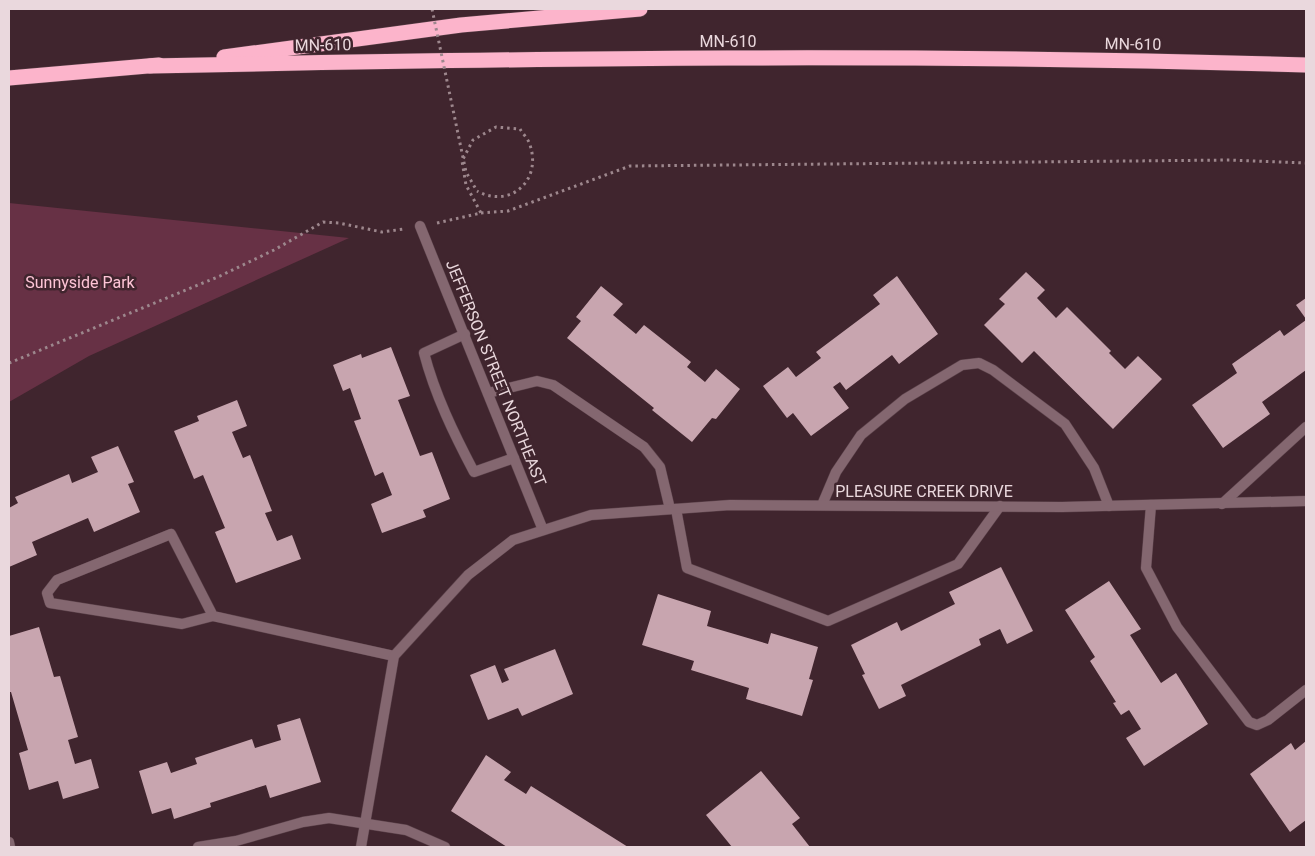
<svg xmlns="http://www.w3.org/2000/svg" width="1315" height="856" viewBox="0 0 1315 856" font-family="Roboto,sans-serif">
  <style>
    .green { fill: #673145 }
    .building { fill: #c8a5af }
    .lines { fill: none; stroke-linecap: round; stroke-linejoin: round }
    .service-casing { stroke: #5b424a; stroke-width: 11 }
    .minor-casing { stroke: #5b424a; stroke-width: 11 }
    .motorway-casing { stroke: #5b424a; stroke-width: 16 }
    .path { stroke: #9d878d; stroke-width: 3; stroke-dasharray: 2.5 4; stroke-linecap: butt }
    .service { stroke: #846770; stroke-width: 10 }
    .minor { stroke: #846770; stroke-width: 10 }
    .motorway { stroke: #fcb4cb; stroke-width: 15 }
    .path-bridge { stroke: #9d878d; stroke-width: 3; stroke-dasharray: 2.5 4; stroke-linecap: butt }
    .labels { text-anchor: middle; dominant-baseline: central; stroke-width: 5; stroke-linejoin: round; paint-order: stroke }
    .street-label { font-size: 16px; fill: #ead8dd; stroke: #40252e }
    .park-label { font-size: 16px; fill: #fec4d6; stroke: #40252e }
  </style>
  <rect width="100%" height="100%" fill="#40252e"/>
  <path class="green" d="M 9,203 L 349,238 L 89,356 L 9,402 Z"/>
  <g class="building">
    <path d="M 1026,272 L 1045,290 L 1037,298 L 1056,318 L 1067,307 L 1111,351 L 1109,353 L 1125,369 L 1138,356 L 1162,379 L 1113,429 L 1034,351 L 1022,363 L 984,325 L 1005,304 L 999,299 Z"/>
    <path d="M 897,276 L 938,334 L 899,364 L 892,355 L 846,390 L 840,382 L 833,387 L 849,408 L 811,436 L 793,413 L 787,418 L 763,386 L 788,367 L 796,377 L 821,358 L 816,352 L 880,304 L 873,295 Z"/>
    <path d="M 601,286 L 623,304 L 613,315 L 636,334 L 644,325 L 691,362 L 687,367 L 705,382 L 716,369 L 740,389 L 716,419 L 712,418 L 692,442 L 652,410 L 654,408 L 567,338 L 581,321 L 576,317 Z"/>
    <path d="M 1306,298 L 1306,319 L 1296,305 Z"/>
    <path d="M 1306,320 L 1306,370 L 1262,402 L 1270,414 L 1223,448 L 1192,405 L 1237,373 L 1232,364 L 1280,330 L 1284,336 Z"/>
    <path d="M 391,347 L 410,396 L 398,400 L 420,456 L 432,452 L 450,499 L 423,510 L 426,517 L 382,533 L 371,504 L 392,495 L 383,472 L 375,476 L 354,421 L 361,419 L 350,388 L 343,391 L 333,365 L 361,354 L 362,358 Z"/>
    <path d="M 237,400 L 247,426 L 232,432 L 243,458 L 250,455 L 272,511 L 265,513 L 277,541 L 292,535 L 301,559 L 236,583 L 215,532 L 225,528 L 203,475 L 194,479 L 174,431 L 199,421 L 197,416 Z"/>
    <path d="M 118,446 L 134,482 L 128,484 L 140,512 L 94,532 L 88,518 L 32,542 L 37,555 L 9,567 L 9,508 L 18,503 L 15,497 L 69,474 L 72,483 L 98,472 L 91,457 Z"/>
    <path d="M 1001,567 L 1033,631 L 1007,644 L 1000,629 L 979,639 L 981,645 L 901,685 L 906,696 L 879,709 L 862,675 L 865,674 L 851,645 L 897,622 L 901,631 L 955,604 L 949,592 Z"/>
    <path d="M 1109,581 L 1141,629 L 1130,635 L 1161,683 L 1176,673 L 1208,724 L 1144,766 L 1126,738 L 1141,729 L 1129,710 L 1121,715 L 1113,703 L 1116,702 L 1090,661 L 1095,657 L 1065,610 Z"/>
    <path d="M 658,594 L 711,611 L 707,626 L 768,644 L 771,633 L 818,647 L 809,679 L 813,680 L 802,716 L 746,699 L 749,688 L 691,670 L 694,661 L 642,645 Z"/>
    <path d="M 39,627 L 54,677 L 60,676 L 78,737 L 68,740 L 75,764 L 91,759 L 99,788 L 63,799 L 58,781 L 29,790 L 19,753 L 28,750 L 11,692 L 9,692 L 9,636 Z"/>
    <path d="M 555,649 L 573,694 L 522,716 L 518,708 L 488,720 L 470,675 L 495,665 L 502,683 L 509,680 L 504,669 Z"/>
    <path d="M 300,718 L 321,782 L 270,798 L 266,785 L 210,803 L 211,807 L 174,819 L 171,808 L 152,814 L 139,771 L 167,762 L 171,773 L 197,764 L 195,758 L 252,739 L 255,748 L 281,740 L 277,725 Z"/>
    <path d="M 1306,741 L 1306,820 L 1290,832 L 1250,774 L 1291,743 L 1295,750 Z"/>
    <path d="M 486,755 L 511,772 L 504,780 L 526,794 L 531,786 L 628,847 L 507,847 L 451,811 Z"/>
    <path d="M 761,771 L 800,818 L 792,824 L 810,847 L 732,847 L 706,815 Z"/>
  </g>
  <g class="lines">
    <g class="service-casing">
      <g id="service">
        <path d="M 465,334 L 424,353 C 435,395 454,434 474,472 L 514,458"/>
        <path d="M 488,393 L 537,381 L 553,385 L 644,447 L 660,467 L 670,509"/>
        <path d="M 1222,504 L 1306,427"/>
        <path d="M 822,505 L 836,472 L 861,435 L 905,399 L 962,365 L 979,363 L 993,370 L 1065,424 L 1094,468 L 1109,506"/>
        <path d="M 1151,505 L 1146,568 L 1177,627 L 1249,722 L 1257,725 L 1268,720 L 1306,690"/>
        <path d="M 676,509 L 687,568 L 828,621 L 958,564 L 1000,506"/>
        <path d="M 213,616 L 182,624 L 50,603 L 47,593 L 57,580 L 171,534 L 213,616 L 394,656"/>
        <path d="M 9,842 L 10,847"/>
        <path d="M 198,847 L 236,841 L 303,822 L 329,818 L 406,830 L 445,847"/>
      </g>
    </g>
    <g class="minor-casing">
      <g id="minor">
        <path d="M 420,226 L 543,530"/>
        <path d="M 361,847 L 394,656 L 468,575 L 513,540 L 591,515 L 730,505 L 1062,507 L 1306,501"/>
      </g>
    </g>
    <g class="motorway-casing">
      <g id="motorway">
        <path d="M 224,57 L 461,25 L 640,9"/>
        <path d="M 150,66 C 535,58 921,53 1306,65"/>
        <path d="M 9,78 L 159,65"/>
      </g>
    </g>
    <g class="path">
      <path d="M 481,213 L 508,211 L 630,166 L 1230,160 L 1306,163"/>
      <path d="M 437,223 L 481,213 L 466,185 L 462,161 L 473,140 L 496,127 L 520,129 C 523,134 529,140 530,145 C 542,181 510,209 477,191"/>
      <path d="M 9,363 L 220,276 L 274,250 L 323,222 L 339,223 L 382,232 L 404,229"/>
    </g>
    <use href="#service" class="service"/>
    <use href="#minor" class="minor"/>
    <use href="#motorway" class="motorway"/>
    <path class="path-bridge" d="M 432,9 L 466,172 L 477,191"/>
  </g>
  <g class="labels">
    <g class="street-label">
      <text x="728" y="41">MN-610</text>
      <text transform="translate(1133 44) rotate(1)">MN-610</text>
      <text transform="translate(323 45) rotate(-1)">MN-610</text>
      <text transform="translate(496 373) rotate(68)">JEFFERSON STREET NORTHEAST</text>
      <text x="924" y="491">PLEASURE CREEK DRIVE</text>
    </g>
    <g class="park-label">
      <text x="80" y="282">Sunnyside Park</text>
    </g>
  </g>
  <rect width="1315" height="856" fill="none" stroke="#ead8dd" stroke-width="20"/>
</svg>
